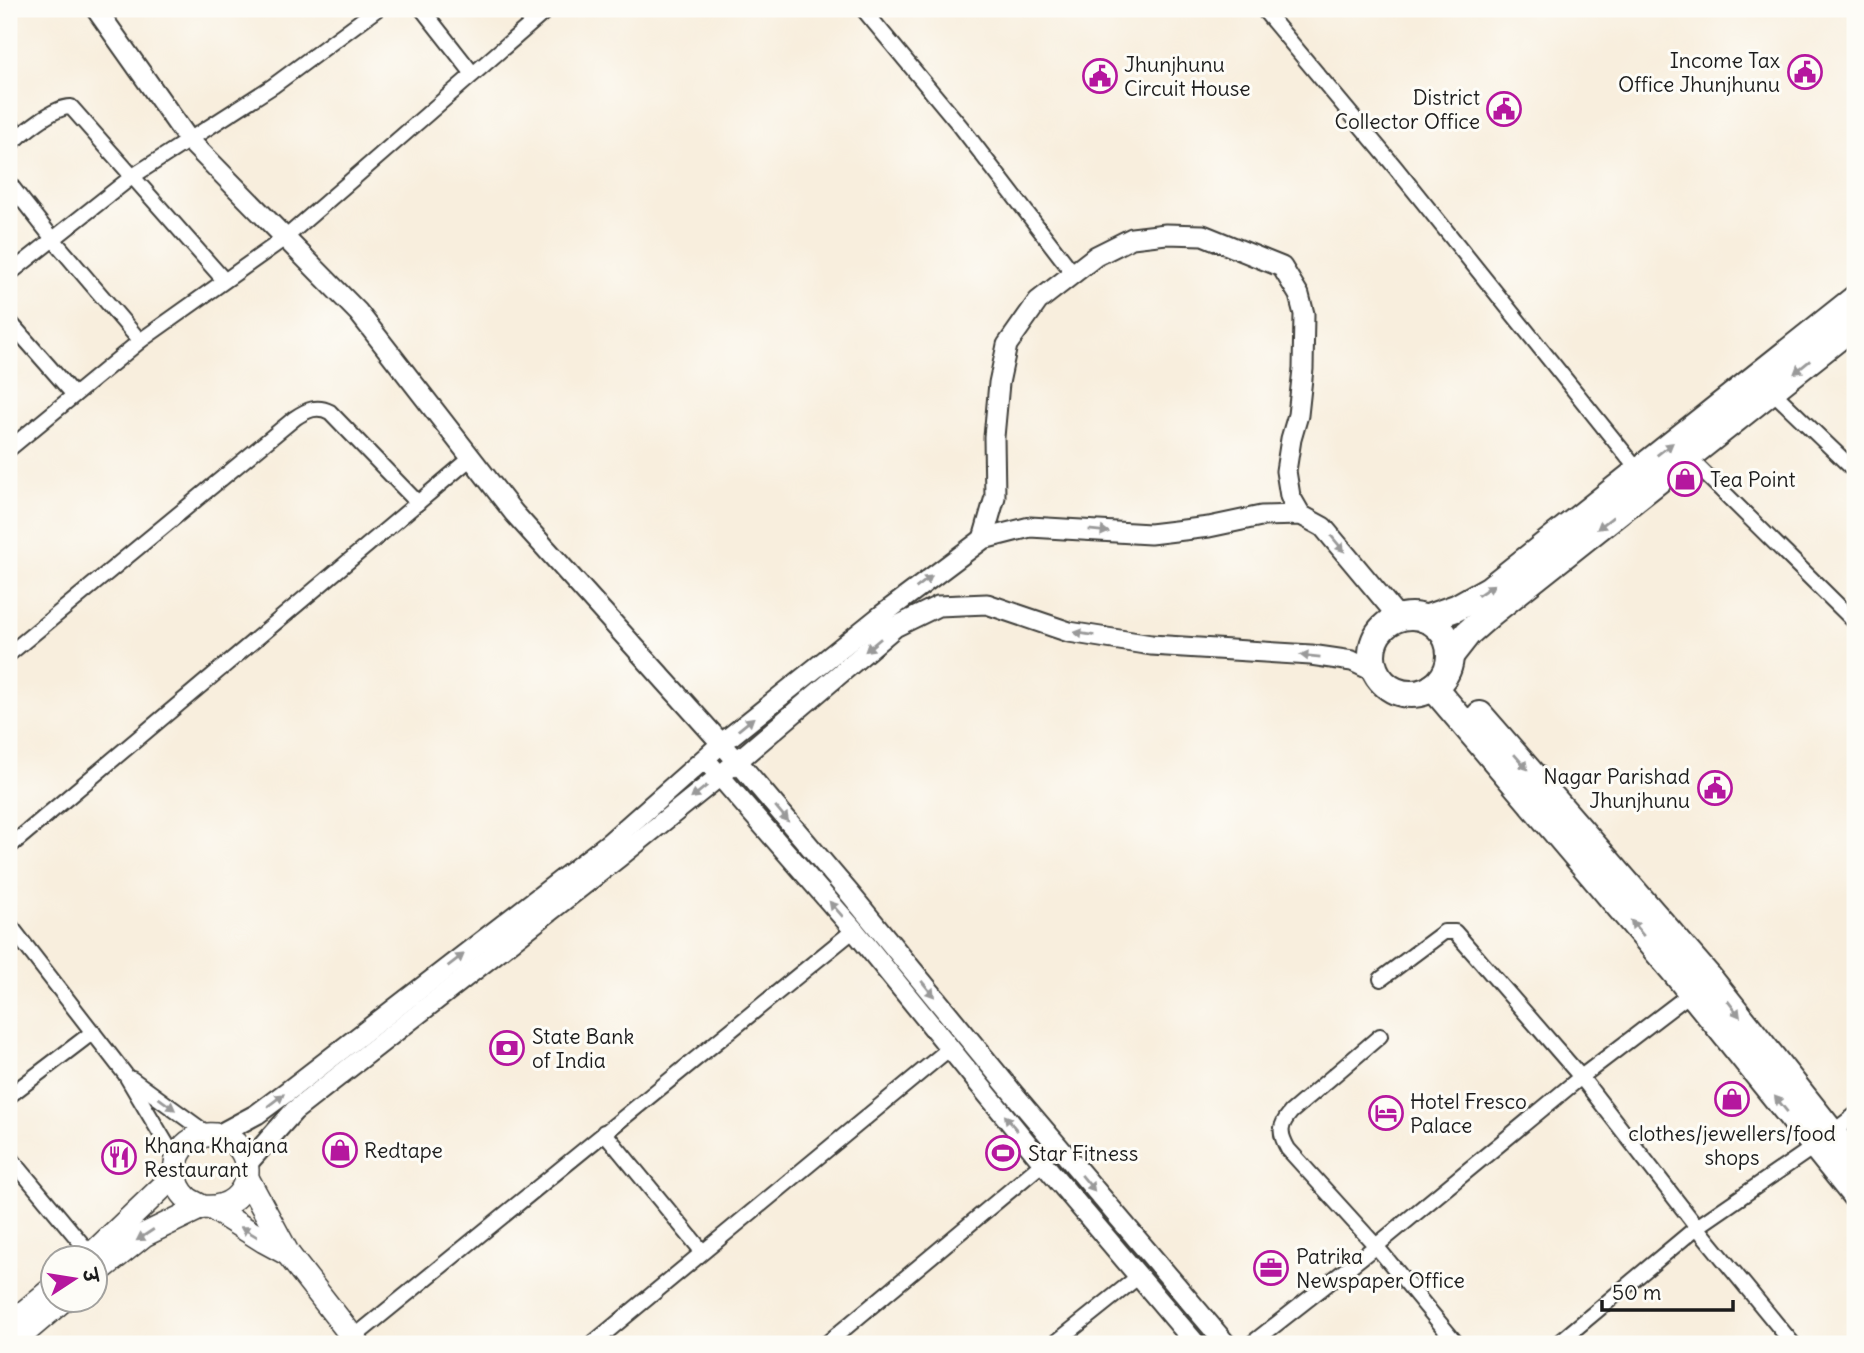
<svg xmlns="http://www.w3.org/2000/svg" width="1864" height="1353" viewBox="0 0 1864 1353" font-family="Delius,'Playpen Sans Deva',sans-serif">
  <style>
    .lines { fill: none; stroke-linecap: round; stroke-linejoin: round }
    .street-casing { stroke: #3d3c39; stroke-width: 18 }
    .secondary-casing { stroke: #3d3c39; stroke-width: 23 }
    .primary-casing { stroke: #3d3c39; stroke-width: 26 }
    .highway-casing { stroke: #3d3c39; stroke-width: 30 }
    .street { stroke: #fff; stroke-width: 14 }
    .secondary { stroke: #fff; stroke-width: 19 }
    .primary { stroke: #fff; stroke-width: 23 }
    .highway { stroke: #fff; stroke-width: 26 }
    .oneway { fill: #999 }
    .labels { text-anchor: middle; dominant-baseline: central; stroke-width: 6; stroke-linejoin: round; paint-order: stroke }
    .poi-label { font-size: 21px; fill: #1c1c1c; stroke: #fdfcf7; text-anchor: start }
  </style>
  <rect width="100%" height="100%" fill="#fdfcf7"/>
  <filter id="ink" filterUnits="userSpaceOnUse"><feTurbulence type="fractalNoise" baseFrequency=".0143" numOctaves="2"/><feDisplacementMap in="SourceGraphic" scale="14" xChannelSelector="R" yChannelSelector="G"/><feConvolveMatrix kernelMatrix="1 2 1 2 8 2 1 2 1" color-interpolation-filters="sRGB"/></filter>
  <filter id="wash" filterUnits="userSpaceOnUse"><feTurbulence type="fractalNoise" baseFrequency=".00686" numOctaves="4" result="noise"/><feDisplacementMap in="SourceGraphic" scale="28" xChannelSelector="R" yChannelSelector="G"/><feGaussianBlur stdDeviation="1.57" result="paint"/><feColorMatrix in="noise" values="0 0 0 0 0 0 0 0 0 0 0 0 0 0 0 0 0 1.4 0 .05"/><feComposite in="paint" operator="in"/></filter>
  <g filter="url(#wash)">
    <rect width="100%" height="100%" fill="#f8eedd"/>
  </g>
  <g filter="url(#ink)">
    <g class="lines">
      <g class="street-casing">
        <g id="street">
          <path d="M 422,9 L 473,74"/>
          <path d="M 863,9 L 961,127 L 1073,273"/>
          <path d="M 1263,9 L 1395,167 L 1638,470"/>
          <path d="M 9,121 L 19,137"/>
          <path d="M 9,145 C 22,134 54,106 71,107 L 224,280"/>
          <path d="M 9,183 L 53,239 L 140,341"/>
          <path d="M 9,274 L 133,176 L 273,86 L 377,9"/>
          <path d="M 9,321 L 74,395"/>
          <path d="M 1772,391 L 1855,471"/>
          <path d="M 9,449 L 140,341 L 285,238 L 548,9"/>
          <path d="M 1688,457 L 1855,622"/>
          <path d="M 9,654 L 295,418 C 307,410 317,405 330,412 L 418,503"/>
          <path d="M 9,847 L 471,458"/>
          <path d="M 9,924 L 125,1074 L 176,1160"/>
          <path d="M 1381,979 L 1444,932 L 1455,932 L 1581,1077 L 1697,1227 L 1793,1344"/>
          <path d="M 1380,1036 L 1291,1112 C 1279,1126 1279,1133 1288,1149 L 1376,1246 L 1457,1344"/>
          <path d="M 132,1079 L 209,1135"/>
          <path d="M 9,1096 L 93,1032"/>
          <path d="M 604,1132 L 702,1251"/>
          <path d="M 9,1156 L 92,1256"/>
          <path d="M 353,1338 L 854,930"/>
          <path d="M 592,1344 L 950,1048"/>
          <path d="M 826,1344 L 1043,1163"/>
          <path d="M 1054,1344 L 1139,1276"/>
          <path d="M 1251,1344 L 1376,1246 L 1581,1077 L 1695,990"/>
          <path d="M 1557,1344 L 1697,1227 L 1815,1146 L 1855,1115"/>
        </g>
      </g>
      <g class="secondary-casing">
        <g id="secondary">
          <path d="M 96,9 L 188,139 L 358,312 L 514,513 L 738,762 L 851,895 L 1013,1093 L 1226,1344"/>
          <path d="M 983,539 L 995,497 L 994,437 L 999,383 L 1007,345 L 1038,301 L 1096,256 L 1132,238 L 1166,234 L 1203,235 L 1282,267 L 1299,295 L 1304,314 L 1303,369 L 1298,415 L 1291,439 L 1286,471 L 1290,496 L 1301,515"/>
          <path d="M 711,766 L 854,930 L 1043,1163 L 1196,1344"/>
          <path d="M 218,1135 L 257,1114 L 288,1091 L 609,843 L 721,744 L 883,614 L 983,539 L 1030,527 L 1150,534 L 1209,527 L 1261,516 L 1301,515 L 1323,527 L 1399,618"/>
          <path d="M 247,1164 L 294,1111 L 618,858 L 721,775 L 895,627 L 938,606 L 987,604 L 1069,632 L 1151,645 L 1311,655 L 1352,661 L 1375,672"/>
        </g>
      </g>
      <g class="primary-casing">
        <g id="primary">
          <path d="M 247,1178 L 288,1254 L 358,1344"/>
          <path d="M 212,1208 L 264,1241 L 288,1254"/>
          <path d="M 88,1258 L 175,1175"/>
          <path d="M 94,1275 L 144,1235 L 202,1207 C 258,1213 261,1140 215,1135 C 206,1134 196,1137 189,1142 C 171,1156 171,1184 188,1199 C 192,1202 198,1204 202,1207"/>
          <path d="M 9,1325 L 52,1289"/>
          <path d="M 11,1344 L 63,1300"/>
        </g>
      </g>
      <g class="highway-casing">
        <g id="highway">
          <circle cx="1411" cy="655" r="39"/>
          <path d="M 1425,619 L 1456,608 L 1490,589 L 1855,299"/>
          <path d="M 1450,656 L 1468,633 L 1492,612 L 1855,324"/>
          <path d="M 1433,687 L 1676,973 L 1855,1195"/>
          <path d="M 1480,715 L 1709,978 L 1855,1162"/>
        </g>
      </g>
      <use href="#street" class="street"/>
      <use href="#secondary" class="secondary"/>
      <use href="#primary" class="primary"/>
      <use href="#highway" class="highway"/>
    </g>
    <defs><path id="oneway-solid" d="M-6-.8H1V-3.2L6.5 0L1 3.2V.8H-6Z" transform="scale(1.75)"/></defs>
    <g class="oneway">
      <use href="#oneway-solid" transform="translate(1802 367) rotate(141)"/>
      <use href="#oneway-solid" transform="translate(1665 449) rotate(-38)"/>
      <use href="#oneway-solid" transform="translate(1605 523) rotate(142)"/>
      <use href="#oneway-solid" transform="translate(1099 531) rotate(6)"/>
      <use href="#oneway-solid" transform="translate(1338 544) rotate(50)"/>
      <use href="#oneway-solid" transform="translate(924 582) rotate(-37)"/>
      <use href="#oneway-solid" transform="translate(1486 590) rotate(-34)"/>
      <use href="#oneway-solid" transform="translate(1084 634) rotate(-171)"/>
      <use href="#oneway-solid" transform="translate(873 645) rotate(140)"/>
      <use href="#oneway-solid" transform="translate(1310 656) rotate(-174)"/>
      <use href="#oneway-solid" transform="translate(746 724) rotate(-39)"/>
      <use href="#oneway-solid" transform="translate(1521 762) rotate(49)"/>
      <use href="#oneway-solid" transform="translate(699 792) rotate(141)"/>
      <use href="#oneway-solid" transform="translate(782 814) rotate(50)"/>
      <use href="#oneway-solid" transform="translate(836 909) rotate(-131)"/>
      <use href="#oneway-solid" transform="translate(1637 928) rotate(-130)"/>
      <use href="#oneway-solid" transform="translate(456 960) rotate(-37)"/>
      <use href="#oneway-solid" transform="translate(928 989) rotate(51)"/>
      <use href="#oneway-solid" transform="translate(1734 1009) rotate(52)"/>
      <use href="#oneway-solid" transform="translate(276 1100) rotate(-37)"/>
      <use href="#oneway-solid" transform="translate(167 1104) rotate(36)"/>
      <use href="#oneway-solid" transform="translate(1781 1104) rotate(-129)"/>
      <use href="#oneway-solid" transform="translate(1011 1123) rotate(-129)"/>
      <use href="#oneway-solid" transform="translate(1088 1183) rotate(50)"/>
      <use href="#oneway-solid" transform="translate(249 1232) rotate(-149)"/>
      <use href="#oneway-solid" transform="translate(145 1235) rotate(147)"/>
    </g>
  </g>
  <defs>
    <g id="civic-ring" transform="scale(1.75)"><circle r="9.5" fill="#fdfcf7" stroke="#b5179e" stroke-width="1.5"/><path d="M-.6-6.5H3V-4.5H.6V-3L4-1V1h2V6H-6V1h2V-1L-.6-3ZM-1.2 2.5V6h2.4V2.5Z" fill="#b5179e"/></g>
    <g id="shop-ring" transform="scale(1.75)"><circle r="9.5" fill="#fdfcf7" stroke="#b5179e" stroke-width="1.5"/><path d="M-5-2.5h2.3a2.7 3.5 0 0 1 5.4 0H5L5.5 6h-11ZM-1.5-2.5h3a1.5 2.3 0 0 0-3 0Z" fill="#b5179e"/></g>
    <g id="bank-ring" transform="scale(1.75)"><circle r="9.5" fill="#fdfcf7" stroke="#b5179e" stroke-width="1.5"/><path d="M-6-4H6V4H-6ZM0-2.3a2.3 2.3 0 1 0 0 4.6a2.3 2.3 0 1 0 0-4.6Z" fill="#b5179e"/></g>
    <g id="hotel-ring" transform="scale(1.75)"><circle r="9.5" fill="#fdfcf7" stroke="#b5179e" stroke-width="1.5"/><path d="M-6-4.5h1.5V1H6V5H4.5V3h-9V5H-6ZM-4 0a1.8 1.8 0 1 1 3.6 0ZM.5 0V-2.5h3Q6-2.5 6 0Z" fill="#b5179e"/></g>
    <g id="stadium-ring" transform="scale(1.75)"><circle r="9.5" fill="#fdfcf7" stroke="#b5179e" stroke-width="1.5"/><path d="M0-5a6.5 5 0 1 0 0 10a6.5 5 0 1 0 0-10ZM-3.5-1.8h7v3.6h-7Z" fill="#b5179e"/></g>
    <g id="restaurant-ring" transform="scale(1.75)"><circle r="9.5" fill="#fdfcf7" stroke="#b5179e" stroke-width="1.5"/><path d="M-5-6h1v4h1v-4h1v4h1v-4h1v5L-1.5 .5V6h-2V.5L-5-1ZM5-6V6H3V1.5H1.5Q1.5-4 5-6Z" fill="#b5179e"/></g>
    <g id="office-ring" transform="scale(1.75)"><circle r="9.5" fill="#fdfcf7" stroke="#b5179e" stroke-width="1.5"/><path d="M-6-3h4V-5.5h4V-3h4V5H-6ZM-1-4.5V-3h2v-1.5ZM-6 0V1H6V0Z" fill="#b5179e"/></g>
  </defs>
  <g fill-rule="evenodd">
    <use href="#civic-ring" x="1805" y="72"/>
    <use href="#civic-ring" x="1100" y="76"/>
    <use href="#civic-ring" x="1504" y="109"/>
    <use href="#shop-ring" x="1685" y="479"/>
    <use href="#civic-ring" x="1715" y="788"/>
    <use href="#bank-ring" x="507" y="1048"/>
    <use href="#shop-ring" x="1732" y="1099"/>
    <use href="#hotel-ring" x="1386" y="1113"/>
    <use href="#shop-ring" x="340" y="1150"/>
    <use href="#stadium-ring" x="1003" y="1153"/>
    <use href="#restaurant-ring" x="119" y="1157"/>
    <use href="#office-ring" x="1271" y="1268"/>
  </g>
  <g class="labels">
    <g class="poi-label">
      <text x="1780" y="60" text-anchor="end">Income Tax<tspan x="1780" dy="24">Office Jhunjhunu</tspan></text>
      <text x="1124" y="64">Jhunjhunu<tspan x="1124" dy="24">Circuit House</tspan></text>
      <text x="1480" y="97" text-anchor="end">District<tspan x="1480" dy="24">Collector Office</tspan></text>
      <text x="1710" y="479">Tea Point</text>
      <text x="1690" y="776" text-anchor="end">Nagar Parishad<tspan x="1690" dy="24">Jhunjhunu</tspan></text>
      <text x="532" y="1036">State Bank<tspan x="532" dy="24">of India</tspan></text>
      <text x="1410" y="1101">Hotel Fresco<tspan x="1410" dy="24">Palace</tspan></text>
      <text x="1732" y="1133" text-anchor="middle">clothes/jewellers/food<tspan x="1732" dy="24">shops</tspan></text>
      <text x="144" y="1145">Khana Khajana<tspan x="144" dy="24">Restaurant</tspan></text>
      <text x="364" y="1150">Redtape</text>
      <text x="1028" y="1153">Star Fitness</text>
      <text x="1296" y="1256">Patrika<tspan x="1296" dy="24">Newspaper Office</tspan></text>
    </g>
  </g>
  <rect width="1864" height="1353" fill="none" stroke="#fdfcf7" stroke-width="35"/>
  <g transform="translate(74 1279) rotate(78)"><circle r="33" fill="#fdfcf7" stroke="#a3a29f" stroke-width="2"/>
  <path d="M0-5L12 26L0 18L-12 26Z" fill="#b5179e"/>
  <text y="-10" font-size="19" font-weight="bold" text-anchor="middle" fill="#1c1c1c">उ</text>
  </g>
  <path d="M1602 1300v10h131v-10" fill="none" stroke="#1c1c1c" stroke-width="3.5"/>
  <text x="1612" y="1300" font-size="21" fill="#1c1c1c" stroke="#fdfcf7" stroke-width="5" paint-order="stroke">50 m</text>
</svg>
